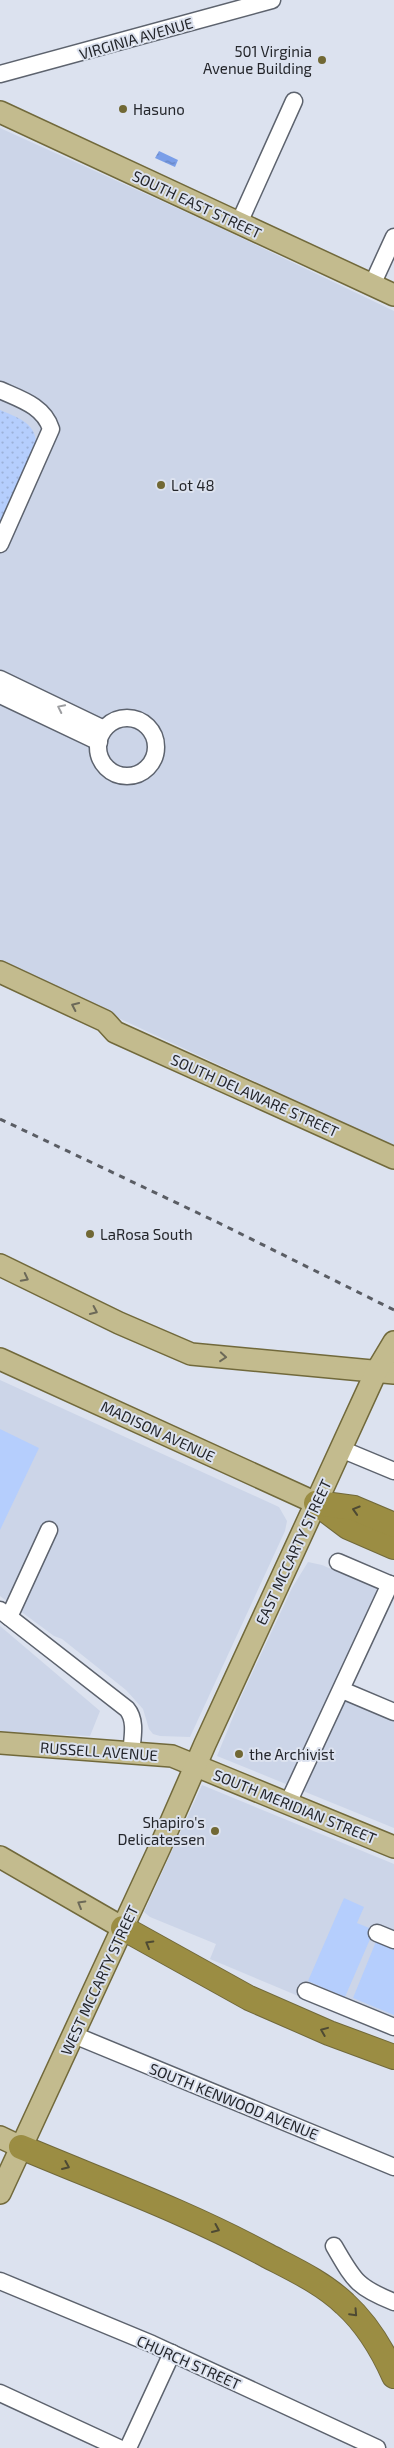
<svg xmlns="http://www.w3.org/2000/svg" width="394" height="2448" viewBox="0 0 394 2448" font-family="'Exo 2',sans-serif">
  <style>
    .built { fill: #ccd5e8 }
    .grass { fill: #b5cefd }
    .park { fill: url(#park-dots) }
    .water { fill: url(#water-ripples) }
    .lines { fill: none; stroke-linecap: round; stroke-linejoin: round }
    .minor-casing { stroke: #5d636e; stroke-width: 19 }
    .major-casing { stroke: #71693b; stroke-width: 24 }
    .highway-casing { stroke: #71693b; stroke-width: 26 }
    .minor { stroke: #fff; stroke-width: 16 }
    .major { stroke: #c3bb8e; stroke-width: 21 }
    .highway { stroke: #9b8d43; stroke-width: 24 }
    .rail { stroke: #5a5d64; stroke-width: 3; stroke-dasharray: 6 6; stroke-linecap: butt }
    .oneway { stroke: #9c9da0 }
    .oneway2 { stroke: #6c6958 }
    .oneway3 { stroke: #4e4a33 }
    .poi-dot { fill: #716834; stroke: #dce2ef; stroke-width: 2 }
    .labels { text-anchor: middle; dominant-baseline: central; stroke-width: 4; stroke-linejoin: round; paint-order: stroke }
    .street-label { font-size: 15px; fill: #24262b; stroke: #dce2ef }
    .poi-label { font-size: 15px; fill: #24262b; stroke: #dce2ef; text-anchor: start }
  </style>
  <defs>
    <pattern id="park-dots" width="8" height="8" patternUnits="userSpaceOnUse" patternTransform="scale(1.25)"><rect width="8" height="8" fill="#b5cefd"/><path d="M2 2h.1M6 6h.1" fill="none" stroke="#9cb1d9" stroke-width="1.8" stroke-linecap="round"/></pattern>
    <pattern id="water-ripples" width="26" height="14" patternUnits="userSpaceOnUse" patternTransform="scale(1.25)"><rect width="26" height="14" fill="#7a9ee8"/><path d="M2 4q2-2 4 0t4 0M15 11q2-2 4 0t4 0" fill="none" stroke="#6481bc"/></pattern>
  </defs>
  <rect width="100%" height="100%" fill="#dce2ef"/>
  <g class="built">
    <path d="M 0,128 L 212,224 L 394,311 L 394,1146 L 0,963 Z"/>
    <path d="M 0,1380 L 279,1507 L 287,1521 L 285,1531 L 190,1737 L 160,1736 L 153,1734 L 149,1729 L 143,1709 L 126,1690 L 62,1639 L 54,1636 L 0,1596 Z"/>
    <path d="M 308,1562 L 322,1565 L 380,1590 L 335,1693 L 394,1718 L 394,1828 L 217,1756 L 242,1695 L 292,1588 Z"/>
    <path d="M 0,1626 L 100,1711 L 90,1736 L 0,1732 Z"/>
    <path d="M 202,1785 L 394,1864 L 394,2036 L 210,1959 L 216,1944 L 150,1917 L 144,1912 Z"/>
  </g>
  <g class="grass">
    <path d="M 0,1429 L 39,1448 L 0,1530 Z"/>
    <path d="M 344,1898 L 364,1907 L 357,1923 L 374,1930 L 345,1997 L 308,1981 Z"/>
    <path d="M 377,1939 L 394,1946 L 394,2015 L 353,1998 Z"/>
  </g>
  <path class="park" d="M 0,410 C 16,417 35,422 36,442 L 0,526 Z"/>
  <path class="water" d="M 159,151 L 178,160 L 175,167 L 155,158 Z"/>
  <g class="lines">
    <g class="minor-casing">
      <g id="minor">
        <path d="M 0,74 L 272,0"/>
        <path d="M 239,223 L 294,101"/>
        <path d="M 372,285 L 394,237"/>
        <path d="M 0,390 C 20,399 44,406 51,429 L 0,544"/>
        <path d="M 0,679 L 104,729"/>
        <path d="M 0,695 L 99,742"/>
        <circle cx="127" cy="747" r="29"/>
        <path d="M 341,1449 L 394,1471"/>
        <path d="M 338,1562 L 394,1586"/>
        <path d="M 0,1610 L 127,1709 C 137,1721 132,1739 131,1754"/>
        <path d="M 9,1617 L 49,1530"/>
        <path d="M 342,1690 L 394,1712"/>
        <path d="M 288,1803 L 390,1584"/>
        <path d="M 377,1933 L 394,1940"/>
        <path d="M 306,1991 L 394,2027"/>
        <path d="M 74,2035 L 394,2167"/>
        <path d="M 334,2246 C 354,2280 356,2287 394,2302"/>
        <path d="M 0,2281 L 152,2344 L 377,2448"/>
        <path d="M 0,2393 L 119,2448"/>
        <path d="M 128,2448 L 172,2353"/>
      </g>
    </g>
    <g class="major-casing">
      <g id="major">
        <path d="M 0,112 L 394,295"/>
        <path d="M 0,972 L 105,1021 L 115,1032 L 394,1158"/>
        <path d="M 0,1265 L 119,1323 L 191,1354 L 394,1373"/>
        <path d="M 0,1359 L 316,1503"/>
        <path d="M 0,1743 L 172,1756 L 394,1847"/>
        <path d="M 0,1857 L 123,1928"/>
        <path d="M 0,2137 L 21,2147"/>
        <path d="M 0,2193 L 160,1847 L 205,1744 L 316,1503 L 376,1372 L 394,1342"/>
      </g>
    </g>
    <g class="highway-casing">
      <g id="highway">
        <path d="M 316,1503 L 348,1527 L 394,1547"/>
        <path d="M 317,1503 L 354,1508 L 394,1525"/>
        <path d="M 123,1928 L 249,1998 L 329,2033 L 394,2057"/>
        <path d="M 21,2147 C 104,2182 189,2213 268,2256 C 295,2270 323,2283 345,2304 C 367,2324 382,2349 394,2376"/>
      </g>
    </g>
    <use href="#minor" class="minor"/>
    <use href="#major" class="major"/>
    <use href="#highway" class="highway"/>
    <path class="rail" d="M 0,1119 L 219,1223 L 394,1310"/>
  </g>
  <defs><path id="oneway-chevron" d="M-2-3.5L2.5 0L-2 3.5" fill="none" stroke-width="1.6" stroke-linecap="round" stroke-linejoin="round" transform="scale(1.25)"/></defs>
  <use class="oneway" href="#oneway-chevron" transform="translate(61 708) rotate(-154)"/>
  <g class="oneway2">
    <use href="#oneway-chevron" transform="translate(75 1006) rotate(-155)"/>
    <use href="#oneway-chevron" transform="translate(25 1278) rotate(27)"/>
    <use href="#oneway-chevron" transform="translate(94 1311) rotate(25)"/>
    <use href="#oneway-chevron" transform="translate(223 1357) rotate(5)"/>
    <use href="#oneway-chevron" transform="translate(81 1904) rotate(-150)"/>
  </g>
  <g class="oneway3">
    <use href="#oneway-chevron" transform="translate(356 1510) rotate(-163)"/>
    <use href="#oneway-chevron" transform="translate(149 1944) rotate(-150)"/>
    <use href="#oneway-chevron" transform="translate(324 2031) rotate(-158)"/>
    <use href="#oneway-chevron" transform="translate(66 2166) rotate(23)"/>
    <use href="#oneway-chevron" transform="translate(216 2229) rotate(24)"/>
    <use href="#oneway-chevron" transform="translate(354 2313) rotate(47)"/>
  </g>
  <g class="poi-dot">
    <circle cx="322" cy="60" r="5"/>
    <circle cx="123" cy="109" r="5"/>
    <circle cx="161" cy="485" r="5"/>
    <circle cx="90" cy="1234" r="5"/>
    <circle cx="239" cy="1754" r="5"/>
    <circle cx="215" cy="1831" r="5"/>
  </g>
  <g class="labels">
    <g class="street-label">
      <text transform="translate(136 38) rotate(-16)">VIRGINIA AVENUE</text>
      <text transform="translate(197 204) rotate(25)">SOUTH EAST STREET</text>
      <text transform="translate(255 1095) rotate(24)">SOUTH DELAWARE STREET</text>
      <text transform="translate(158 1431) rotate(25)">MADISON AVENUE</text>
      <text transform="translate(293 1552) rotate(-65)">EAST MCCARTY STREET</text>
      <text transform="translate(99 1751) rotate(4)">RUSSELL AVENUE</text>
      <text transform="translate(295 1806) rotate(22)">SOUTH MERIDIAN STREET</text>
      <text transform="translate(99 1980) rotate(-65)">WEST MCCARTY STREET</text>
      <text transform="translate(234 2101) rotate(22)">SOUTH KENWOOD AVENUE</text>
      <text transform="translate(189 2362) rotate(24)">CHURCH STREET</text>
    </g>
    <g class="poi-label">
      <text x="312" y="51" text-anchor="end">501 Virginia<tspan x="312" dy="17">Avenue Building</tspan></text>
      <text x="133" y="109">Hasuno</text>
      <text x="171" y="485">Lot 48</text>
      <text x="100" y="1234">LaRosa South</text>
      <text x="249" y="1754">the Archivist</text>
      <text x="205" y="1822" text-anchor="end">Shapiro's<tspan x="205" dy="17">Delicatessen</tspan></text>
    </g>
  </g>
</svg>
